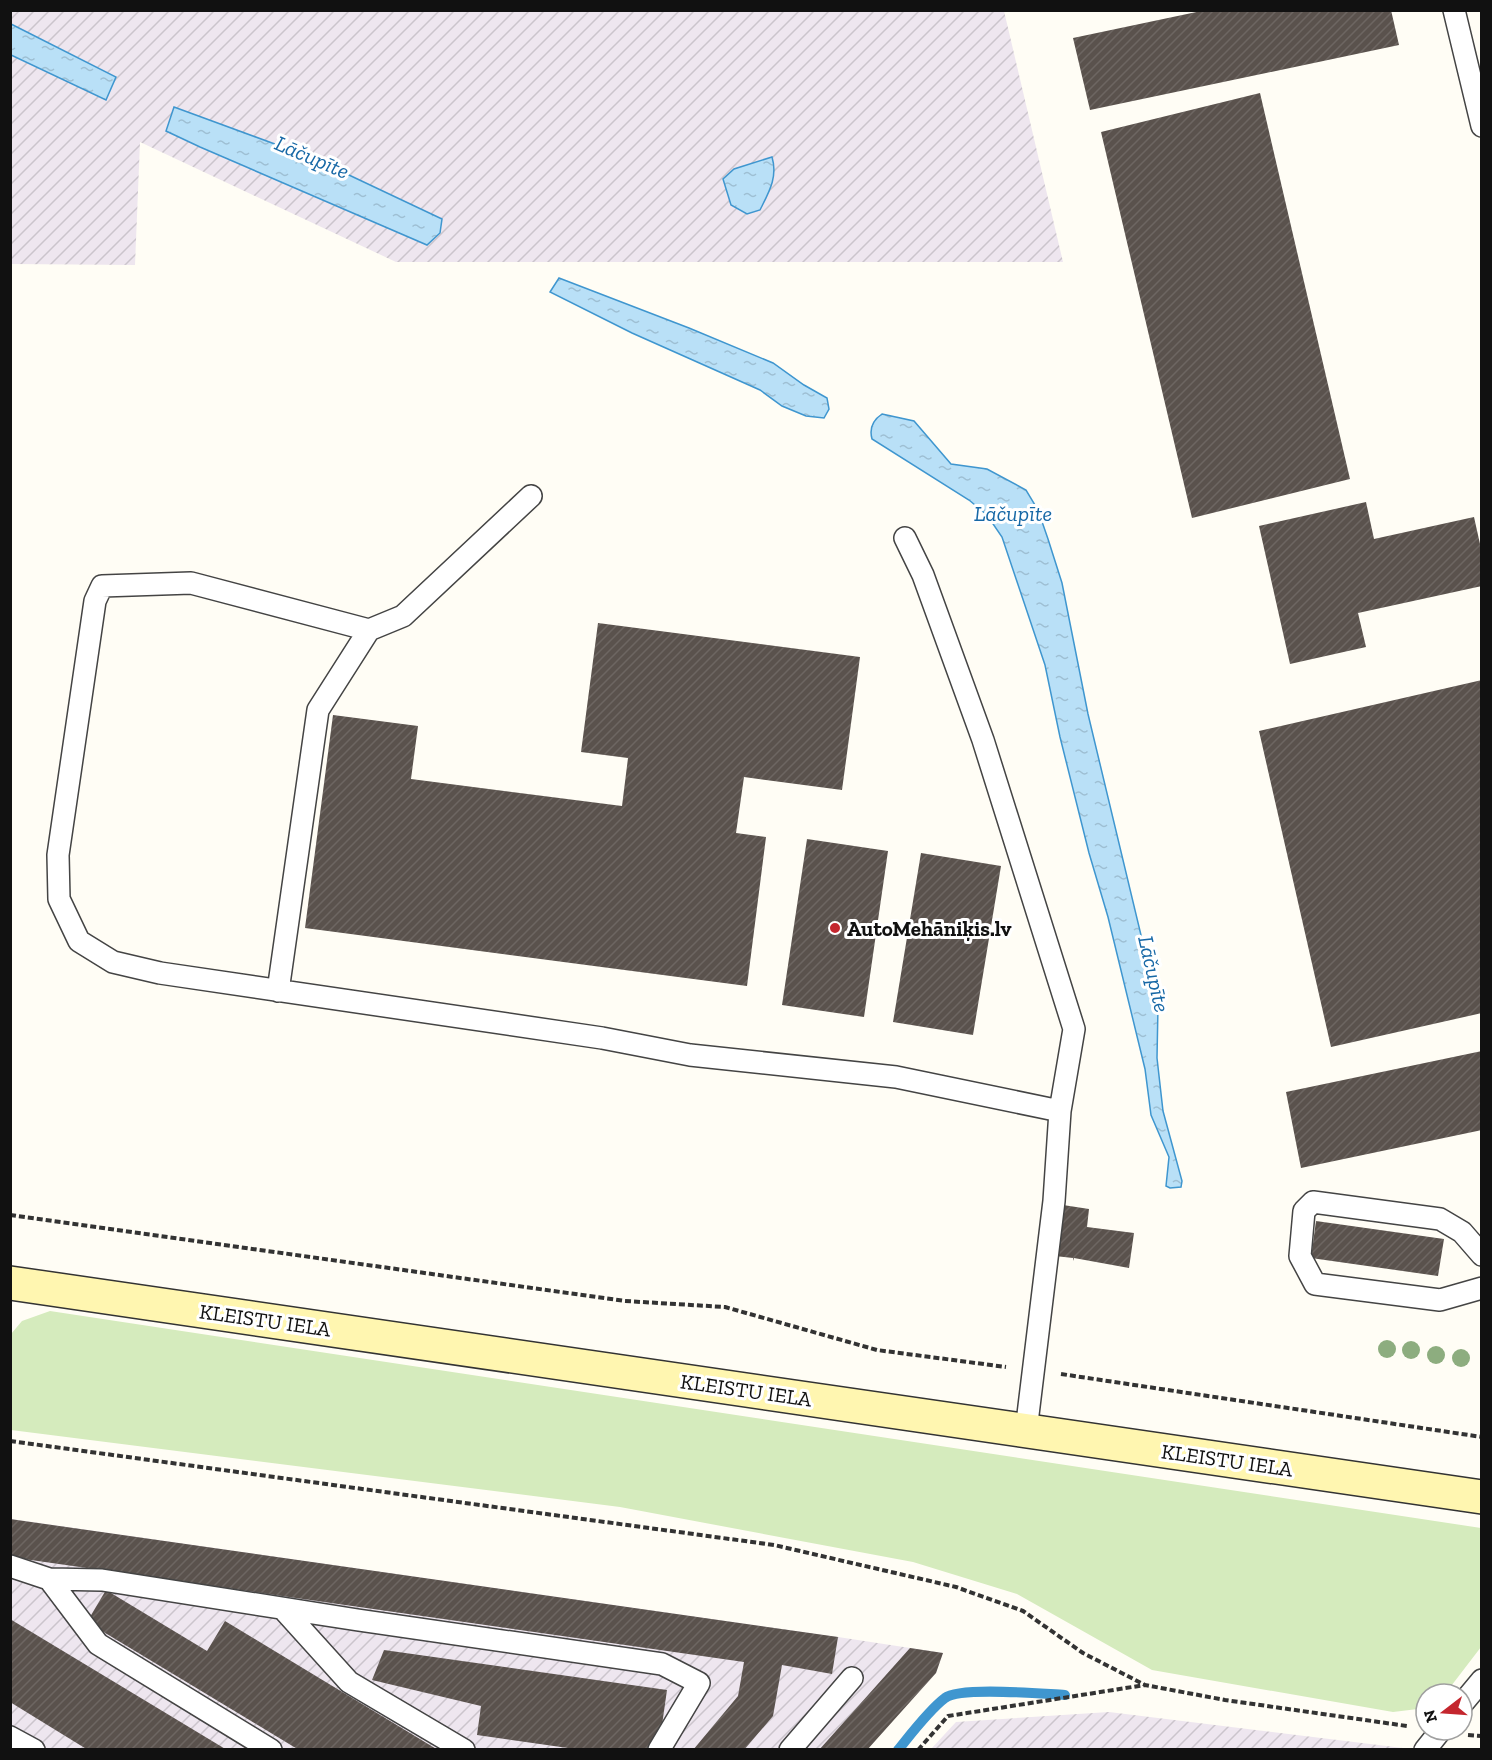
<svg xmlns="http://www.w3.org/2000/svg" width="1492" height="1760" font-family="'Zilla Slab',serif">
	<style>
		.industrial { fill: url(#industrial-furrows) }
		.grass { fill: #d5ebbd }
		.water { fill: url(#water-ripples); stroke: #3f96cf; stroke-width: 1.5 }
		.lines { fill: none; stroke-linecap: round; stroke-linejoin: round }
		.stream { stroke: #3f96cf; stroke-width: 10 }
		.building { fill: url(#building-hatch) }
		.service-casing { stroke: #444; stroke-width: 24 }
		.secondary-casing { stroke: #333; stroke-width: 36 }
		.path { stroke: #333; stroke-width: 4; stroke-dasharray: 6 3; stroke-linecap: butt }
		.service { stroke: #fff; stroke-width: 21 }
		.secondary { stroke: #fff6b0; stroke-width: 33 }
		.tree { fill: #8dad7f }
		.poi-dot { fill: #c4262e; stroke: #fff; stroke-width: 2 }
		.labels { text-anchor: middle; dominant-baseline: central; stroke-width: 6; stroke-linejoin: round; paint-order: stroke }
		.poi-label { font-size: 21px; font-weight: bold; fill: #111; stroke: #fff; text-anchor: start }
		.street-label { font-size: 21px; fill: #111; stroke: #fff }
		.water-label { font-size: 22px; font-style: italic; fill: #1768a6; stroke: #fff }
	</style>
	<defs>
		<pattern id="industrial-furrows" width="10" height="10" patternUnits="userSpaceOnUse" patternTransform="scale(1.5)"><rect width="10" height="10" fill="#eee6ef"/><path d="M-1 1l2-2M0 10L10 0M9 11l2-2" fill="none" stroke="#cbc4cc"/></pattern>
		<pattern id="water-ripples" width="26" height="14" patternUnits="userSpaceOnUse" patternTransform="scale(1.5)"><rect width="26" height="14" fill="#b9e0f7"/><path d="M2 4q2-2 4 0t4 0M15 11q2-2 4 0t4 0" fill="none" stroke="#9ebfd3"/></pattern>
		<pattern id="building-hatch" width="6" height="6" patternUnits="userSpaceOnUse" patternTransform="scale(1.5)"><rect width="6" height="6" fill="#5a524d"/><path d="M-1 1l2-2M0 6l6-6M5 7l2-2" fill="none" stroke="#6d6662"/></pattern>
	</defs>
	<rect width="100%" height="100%" fill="#fffdf5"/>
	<path class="industrial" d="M11,10L1004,11L1063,262H396L140,142L135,265L11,264Z
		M11,1519L838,1637L943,1653L936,1673L867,1749L11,1750Z
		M1109,1712L1411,1749H931L956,1722Z"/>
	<path class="grass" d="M50,1311L1481,1528V1647L1445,1694H1426V1708L1393,1712L1152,1670L1017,1594L913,1562L620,1507L11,1430V1334L22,1321Z"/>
	<path class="water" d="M11,24L116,77L106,100L11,55Z
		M174,107L313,158L442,219L440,233L427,245L200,147L166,131Z
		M772,157C778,177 769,192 760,210L747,214L731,205L723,179L734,169Z
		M559,278L689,328L773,363L804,385L827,398L829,409L824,418L806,416L782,406L760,390L632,333L550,292Z
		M882,414L914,421L951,464L987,469L1026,490L1038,510L1048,539L1062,583L1088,714L1158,1006L1157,1058L1163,1111L1182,1181L1181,1187L1170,1188L1166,1186L1169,1157L1151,1115L1145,1069L1108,917L1089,853L1060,737L1045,665L1002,537L987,515L969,500L872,439C869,428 873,420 882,414Z"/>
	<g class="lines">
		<path class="stream" d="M898,1750C911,1734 929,1710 945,1698C960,1686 1043,1694 1065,1695"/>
	</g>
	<path class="building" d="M1206,10H1391L1399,45L1090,110L1073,38Z
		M1260,93L1350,479L1192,518L1101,132Z
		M1366,502L1374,539L1474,517L1482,553V586L1358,613L1366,647L1290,664L1259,526Z
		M598,623L860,657L842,790L744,777L736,833L766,837L747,986L305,928L333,715L418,726L411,779L622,806L628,758L581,752Z
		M1482,680V1013L1331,1047L1259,731Z
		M807,839L888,851L864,1017L782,1005Z
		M921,853L1001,866L973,1035L893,1022Z
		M1482,1051V1130L1301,1168L1286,1092Z
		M1063,1205L1089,1209L1087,1227L1134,1233L1129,1268L1074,1258L1073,1261V1258L1055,1256Z
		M1316,1221L1444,1239L1438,1276L1311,1258Z
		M10,1519L838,1637L832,1674L782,1665L773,1716L744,1750H693L738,1696L744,1662L10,1557Z
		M106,1590L207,1651L225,1621L438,1750H299L87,1622Z
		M10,1619L227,1750H88L10,1702Z
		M910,1648L943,1653L936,1673L867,1750H819Z
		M384,1650L667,1690L662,1725L646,1750H582L477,1735L481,1706L372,1680Z"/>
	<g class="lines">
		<defs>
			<path id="service" d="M1454,10L1482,126
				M905,538L923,575L983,740L1074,1029L1060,1111L1054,1201L1026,1431
				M369,630L191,583L102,586L95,601L58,855L59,899L79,941L113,962L160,973L602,1038L690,1055L896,1077L1060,1111
				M278,991L318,710L369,630L403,616L531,496
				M1482,1255L1462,1232L1440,1219L1313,1202L1304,1211L1300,1256L1315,1284L1440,1300L1482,1288
				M10,1566L49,1579L102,1580L358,1620L662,1664L699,1683L659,1750
				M49,1579L98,1644L271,1750
				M283,1609L349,1682L464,1750
				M1462,1704L1482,1680
				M10,1737L34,1750
				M790,1750L852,1678
				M1425,1750L1441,1730"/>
			<path id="secondary" d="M10,1283L1482,1497"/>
		</defs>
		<use href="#service" class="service-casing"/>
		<use href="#secondary" class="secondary-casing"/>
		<path class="path" d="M10,1215L625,1301L725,1307L877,1350L1006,1367
			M1061,1374L1482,1437
			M10,1441L774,1545L956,1587L1023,1611L1083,1653L1145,1685L1225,1700L1407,1726
			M1468,1735L1482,1736
			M918,1750L948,1716L1145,1685"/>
		<use href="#service" class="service"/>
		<use href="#secondary" class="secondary"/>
	</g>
	<g class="tree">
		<circle cx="1387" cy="1349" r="9"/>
		<circle cx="1411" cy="1350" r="9"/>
		<circle cx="1436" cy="1355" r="9"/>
		<circle cx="1461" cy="1358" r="9"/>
	</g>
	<circle class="poi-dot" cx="835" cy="928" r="6"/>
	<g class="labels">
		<g class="poi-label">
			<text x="847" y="928">AutoMehāniķis.lv</text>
		</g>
		<g class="street-label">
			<text transform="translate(265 1320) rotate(8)">KLEISTU IELA</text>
			<text transform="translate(746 1390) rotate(8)">KLEISTU IELA</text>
			<text transform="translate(1227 1460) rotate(8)">KLEISTU IELA</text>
		</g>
		<g class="water-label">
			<text transform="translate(312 157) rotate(23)">Lāčupīte</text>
			<text x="1013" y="513">Lāčupīte</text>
			<text transform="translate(1154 974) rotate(77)">Lāčupīte</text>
		</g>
	</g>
	<rect width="1492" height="1760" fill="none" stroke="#111111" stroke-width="24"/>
	<g transform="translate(1444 1712) rotate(253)"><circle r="28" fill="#ffffff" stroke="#a0a0a0" stroke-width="1.5"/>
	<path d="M0-4.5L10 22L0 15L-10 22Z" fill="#c4262e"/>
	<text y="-9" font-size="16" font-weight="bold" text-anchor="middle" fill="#111111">N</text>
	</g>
</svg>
